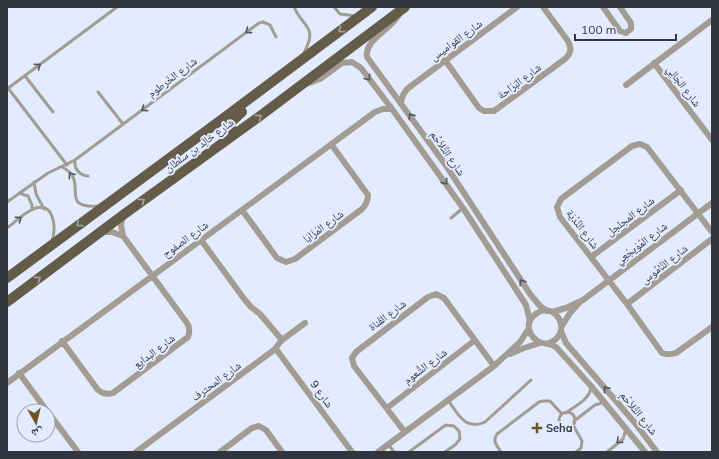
<svg xmlns="http://www.w3.org/2000/svg" width="719" height="459" font-family="Mulish,'Noto Naskh Arabic',sans-serif">
	<style>
		.lines { fill: none; stroke-linecap: round; stroke-linejoin: round }
		.lane { stroke: #a29c92; stroke-width: 3 }
		.street { stroke: #a29c92; stroke-width: 6 }
		.primary { stroke: #655b49; stroke-width: 10 }
		.oneway { stroke: #a4a3a4 }
		.oneway2 { stroke: #535457 }
		.poi-dot { fill: #6e5526; stroke: #e2ebff; stroke-width: 1.5 }
		.labels { text-anchor: middle; dominant-baseline: central; stroke-width: 4; stroke-linejoin: round; paint-order: stroke }
		.street-label { font-size: 11px; fill: #31353e; stroke: #e2ebff }
		.poi-label { font-size: 11px; font-weight: bold; fill: #31353e; stroke: #e2ebff; text-anchor: start }
	</style>
	<rect width="100%" height="100%" fill="#e2ebff"/>
	<g class="lines">
		<path class="lane" d="M294,7C304,29 318,26 304,53
			M334,7L340,14L356,16
			M25,76L53,112
			M8,88L67,165
			M7,89L117,7
			M98,92L123,124
			M75,160C74,169 79,175 88,176
			M62,167C91,181 56,209 99,206
			M34,182L36,194L44,209
			M19,193L28,196L32,205V210
			M7,202L48,173L75,160L259,23L263,22L270,25L276,37
			M451,218L463,208
			M7,228C14,223 27,210 36,208C55,203 56,229 52,241
			M448,400C458,414 465,431 485,422L531,380
			M559 420a8 8 0 1 1 16 0a8 8 0 1 1-16 0Z
			M566,413C575,406 589,400 591,388
			M574,421L595,405L605,402
			M573,425L582,441L581,448L576,452
			M388,444L394,452
			M409,452L443,427L446,425L454,426L459,431L460,439L455,445L445,452
			M501,452C497,446 492,441 497,434L539,402L543,401H550L562,414
			M607,452L623,439L626,429"/>
		<path class="street" d="M603,7L620,31L626,33L631,29V23L620,7
			M400,13C392,30 364,39 367,57L447,167L530,294L540,306L547,311
			M445,60L479,108L484,111H494L565,59C571,54 572,48 568,41L543,7
			M654,63L712,140
			M306,84L320,79L342,63L352,62L361,68L392,109L463,208L526,305L530,321
			M626,85L712,20
			M401,102L403,95L407,89L517,7
			M242,210L277,258L286,262L295,259L362,209C366,205 368,201 368,195L331,144
			M101,232H112L123,236
			M712,232L647,147L640,144L632,146L561,199L557,207L560,217L627,304L662,353C667,355 670,355 676,353L712,327
			M201,240L245,300L251,307L260,314L282,340
			M591,257L681,190
			M627,304L712,239
			M552,312L566,308L583,300L712,203
			M562,326L570,313L580,302
			M561,331L566,343L635,423L657,452
			M62,341L98,390C103,394 107,395 113,393L188,337C190,332 190,328 187,323L123,236L121,225L123,215
			M549,343C574,333 556,301 537,313C533,316 530,319 529,323C528,330 531,336 536,340C542,345 549,342 556,347L591,386L645,452
			M276,349L352,452
			M510,354L524,348L540,343
			M19,373L47,411
			M7,383L375,112L383,109H392
			M387,408L475,340
			M48,412L78,452
			M404,431L354,366L352,358L356,352L428,297L436,294L444,298L494,366
			M136,452L274,350L282,340L305,323
			M220,452L252,428L259,426L266,430L282,452
			M378,452L494,366L520,342L529,328"/>
		<path class="primary" d="M236,133L231,129L230,123L242,112
			M7,278L225,117L372,7
			M7,302L123,215L260,116L405,7"/>
	</g>
	<defs><path id="oneway-chevron" d="M-2-3.5L2.5 0L-2 3.5" fill="none" stroke-width="1.6" stroke-linecap="round" stroke-linejoin="round"/></defs>
	<g class="oneway">
		<use href="#oneway-chevron" transform="translate(341 30) rotate(143)"/>
		<use href="#oneway-chevron" transform="translate(259 117) rotate(-36)"/>
		<use href="#oneway-chevron" transform="translate(142 201) rotate(-36)"/>
		<use href="#oneway-chevron" transform="translate(79 224) rotate(144)"/>
		<use href="#oneway-chevron" transform="translate(38 279) rotate(-36)"/>
	</g>
	<g class="oneway2">
		<use href="#oneway-chevron" transform="translate(248 31) rotate(143)"/>
		<use href="#oneway-chevron" transform="translate(38 66) rotate(-37)"/>
		<use href="#oneway-chevron" transform="translate(368 78) rotate(53)"/>
		<use href="#oneway-chevron" transform="translate(144 109) rotate(143)"/>
		<use href="#oneway-chevron" transform="translate(411 116) rotate(-125)"/>
		<use href="#oneway-chevron" transform="translate(71 175) rotate(-127)"/>
		<use href="#oneway-chevron" transform="translate(445 182) rotate(54)"/>
		<use href="#oneway-chevron" transform="translate(19 219) rotate(-36)"/>
		<use href="#oneway-chevron" transform="translate(522 282) rotate(-123)"/>
		<use href="#oneway-chevron" transform="translate(606 389) rotate(-131)"/>
		<use href="#oneway-chevron" transform="translate(619 441) rotate(137)"/>
	</g>
	<path class="poi-dot" d="M535 422h4v4h4v4h-4v4h-4v-4h-4v-4h4z"/>
	<g class="labels">
		<g class="street-label">
			<text transform="translate(456 40) rotate(-36)">شارع القواميس</text>
			<text transform="translate(172 77) rotate(-37)">شارع الخَرطوم</text>
			<text transform="translate(519 81) rotate(-37)">شارع البَرَاحة</text>
			<text transform="translate(684 86) rotate(53)">شارع الجَالِي</text>
			<text transform="translate(199 145) rotate(-36)">شارع خالِد بن سلطان</text>
			<text transform="translate(448 153) rotate(55)">شارع التَّلاَحُم</text>
			<text transform="translate(630 216) rotate(-37)">شارع المجلجل</text>
			<text transform="translate(323 226) rotate(-36)">شارع المَزَايَا</text>
			<text transform="translate(583 229) rotate(53)">شارع النَّدْيَة</text>
			<text transform="translate(185 239) rotate(-36)">شارع الصفوح</text>
			<text transform="translate(641 243) rotate(-37)">شارع المُوَيجْعِي</text>
			<text transform="translate(664 264) rotate(-38)">شارع النَّامُوس</text>
			<text transform="translate(387 315) rotate(-37)">شارع القَناة</text>
			<text transform="translate(154 351) rotate(-37)">شارع البدايع</text>
			<text transform="translate(425 366) rotate(-37)">شارع الشُّعوم</text>
			<text transform="translate(216 381) rotate(-36)">شارع المحترف</text>
			<text transform="translate(322 394) rotate(54)">شارع 9</text>
			<text transform="translate(639 413) rotate(51)">شارع التَّلاَحُم</text>
		</g>
		<g class="poi-label">
			<text x="546" y="428">Seha</text>
		</g>
	</g>
	<rect width="719" height="459" fill="none" stroke="#31353e" stroke-width="16"/>
	<g transform="translate(36 423) rotate(172)"><circle r="19" fill="#e2ebff" stroke="#9ba2b2"/>
	<path d="M0-3L7 15L0 10L-7 15Z" fill="#6e5526"/>
	<text y="-6" font-size="11" font-weight="bold" text-anchor="middle" fill="#31353e">ش</text>
	</g>
	<path d="M575 34v6h101v-6" fill="none" stroke="#31353e" stroke-width="2"/>
	<text x="581" y="34" font-size="12" fill="#31353e" stroke="#e2ebff" stroke-width="3" paint-order="stroke">100 m</text>
</svg>
